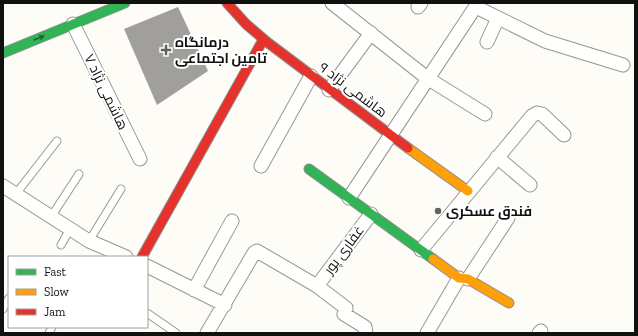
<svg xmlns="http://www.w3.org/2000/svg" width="638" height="336" font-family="'Zilla Slab',Cairo,serif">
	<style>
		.building { fill: #a19f9c }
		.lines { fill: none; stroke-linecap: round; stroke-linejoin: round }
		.lane-casing { stroke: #979795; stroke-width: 9 }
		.street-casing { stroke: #979795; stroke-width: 15 }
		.fast-casing { stroke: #8e8d8b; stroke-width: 11 }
		.slow-casing { stroke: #8e8d8b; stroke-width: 11 }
		.jam-casing { stroke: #8e8d8b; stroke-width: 11 }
		.lane { stroke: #fffffe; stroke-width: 7 }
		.street { stroke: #fffffe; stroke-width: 13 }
		.fast { stroke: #30b455; stroke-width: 9 }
		.slow { stroke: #ff9f0a; stroke-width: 9 }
		.jam { stroke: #e5322d; stroke-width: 9 }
		.oneway { fill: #206233 }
		.poi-dot { fill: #646362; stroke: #fff; stroke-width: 1.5 }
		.labels { text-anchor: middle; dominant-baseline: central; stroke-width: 4; stroke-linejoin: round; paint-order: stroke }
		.poi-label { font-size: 14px; font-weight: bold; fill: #111; stroke: #fff; text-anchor: start }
		.street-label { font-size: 14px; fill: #111; stroke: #fff }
	</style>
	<rect width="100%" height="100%" fill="#fdfcf7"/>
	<path class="building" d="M178,7L208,71L157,105L124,29Z"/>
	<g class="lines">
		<defs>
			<path id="lane" d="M15,195L57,141
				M51,217L79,174
				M89,241L121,189
				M61,245L70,229
				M3,309L9,298
				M147,313L176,333
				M49,333L52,327"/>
			<path id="street" d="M332,3L427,78L485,114
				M418,7L421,3
				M476,7L545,41L623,65
				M73,24L140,159
				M487,42L498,18
				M329,90L371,33
				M497,157L530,185
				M261,166L311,76
				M3,186L89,241L126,257
				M349,198L478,3
				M421,250L532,116L537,113L542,114L564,135
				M147,266L225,305
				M468,279L508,218
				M317,286L371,214
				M194,290L232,221
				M207,333L254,253L257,251L317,286L346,308L344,314L365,327L366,333
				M427,333L459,278
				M539,333L541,331"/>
			<path id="fast" d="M3,53L125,3
				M309,169L433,259"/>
			<path id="slow" d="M408,148L468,191
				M433,259L459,278L468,279L509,303"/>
			<path id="jam" d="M227,3L246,24L267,42L408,148
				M142,257L263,40"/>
		</defs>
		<use href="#lane" class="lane-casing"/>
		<use href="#street" class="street-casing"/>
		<use href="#fast" class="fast-casing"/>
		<use href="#slow" class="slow-casing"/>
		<use href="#jam" class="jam-casing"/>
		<use href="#lane" class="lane"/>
		<use href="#street" class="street"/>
		<use href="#fast" class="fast"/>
		<use href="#slow" class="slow"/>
		<use href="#jam" class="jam"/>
	</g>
	<defs><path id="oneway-solid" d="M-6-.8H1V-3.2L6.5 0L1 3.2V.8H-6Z"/></defs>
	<use class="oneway" href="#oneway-solid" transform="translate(39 38) rotate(-22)"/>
	<g class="poi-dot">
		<path d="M164 44h4v4h4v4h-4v4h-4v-4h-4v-4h4z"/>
		<circle cx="438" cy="211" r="4"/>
	</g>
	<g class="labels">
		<g class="poi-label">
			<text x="175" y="42">درمانگاه<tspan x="175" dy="16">تامین اجتماعی</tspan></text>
			<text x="446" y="211">فندق عسکری</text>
		</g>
		<g class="street-label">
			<text transform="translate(353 90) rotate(37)">هاشمی نژاد ۹</text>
			<text transform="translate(106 92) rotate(64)">هاشمی نژاد ۷</text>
			<text transform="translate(344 250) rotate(-53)">غفاری پور</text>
		</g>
	</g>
	<rect width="638" height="336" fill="none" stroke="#111111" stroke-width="8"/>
	<rect x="8" y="256" width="140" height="72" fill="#ffffff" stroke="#a0a0a0"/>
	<rect x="16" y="269" width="20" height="6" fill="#30b455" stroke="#a0a0a0"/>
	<text x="44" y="276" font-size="12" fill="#111111">Fast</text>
	<rect x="16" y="289" width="20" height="6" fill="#ff9f0a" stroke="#a0a0a0"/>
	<text x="44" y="296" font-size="12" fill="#111111">Slow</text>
	<rect x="16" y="309" width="20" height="6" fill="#e5322d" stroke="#a0a0a0"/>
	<text x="44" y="316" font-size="12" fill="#111111">Jam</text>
</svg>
